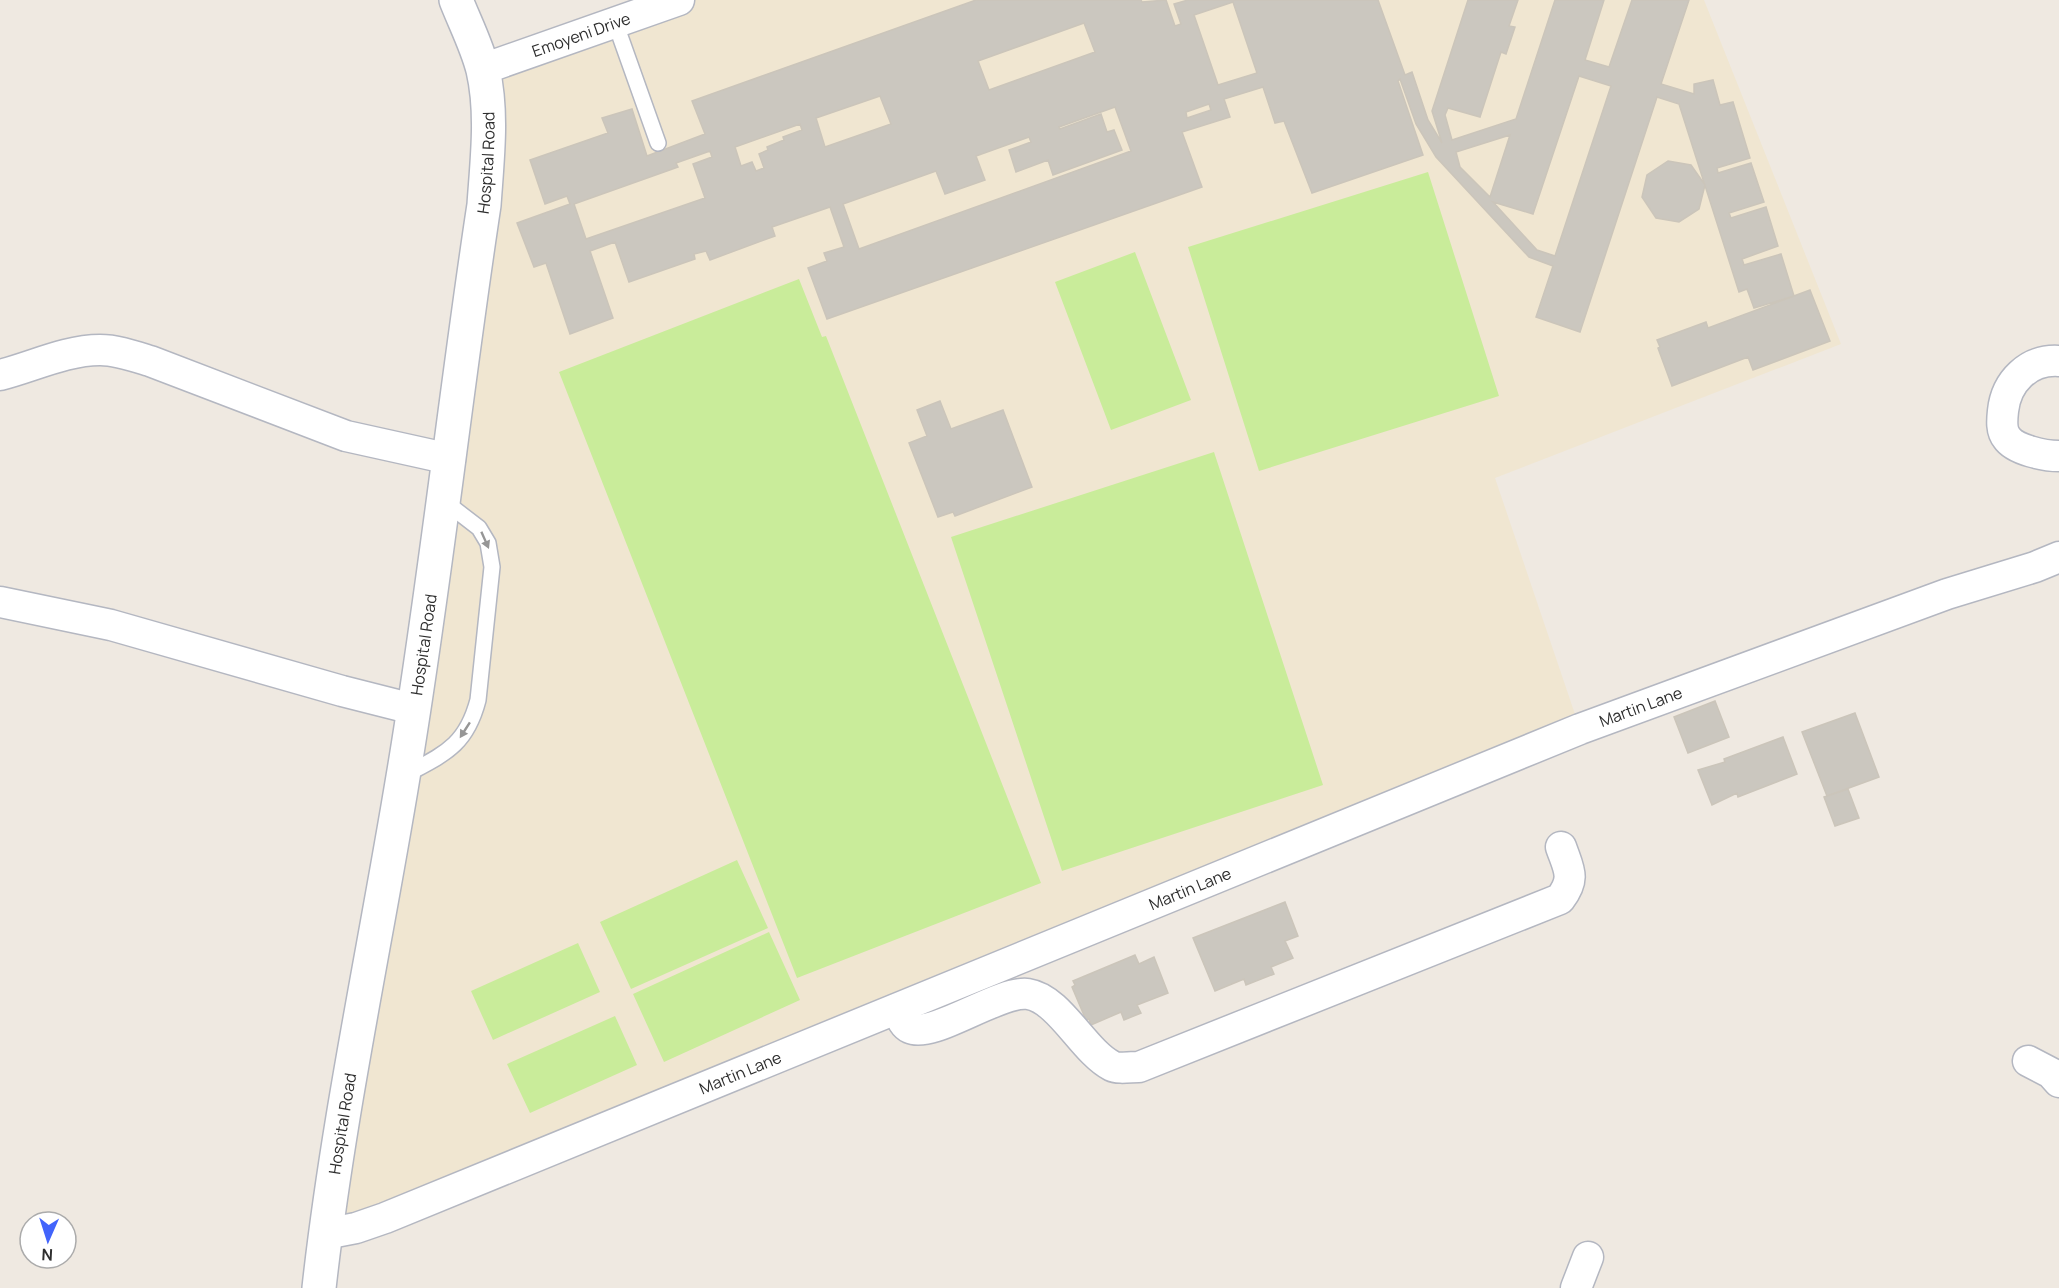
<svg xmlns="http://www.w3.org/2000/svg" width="2059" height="1288" font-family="Manrope,sans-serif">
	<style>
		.education { fill: #f0e6d1 }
		.pitch { fill: #c9ec9a }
		.building { fill: #cbc7bf; stroke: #cbc5ba; stroke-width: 1.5; fill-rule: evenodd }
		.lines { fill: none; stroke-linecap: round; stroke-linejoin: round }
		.lane-casing { stroke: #b4b7c1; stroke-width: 18 }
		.street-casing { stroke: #b4b7c1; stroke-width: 33 }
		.secondary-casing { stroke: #b4b7c1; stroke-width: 36 }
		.lane { stroke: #fff; stroke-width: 15 }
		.street { stroke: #fff; stroke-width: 30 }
		.secondary { stroke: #fff; stroke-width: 33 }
		.oneway { fill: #969696 }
		.labels { text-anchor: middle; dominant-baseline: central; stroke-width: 4.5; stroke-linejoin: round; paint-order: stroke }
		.street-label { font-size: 16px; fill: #2e2e2e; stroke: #fff }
	</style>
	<rect width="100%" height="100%" fill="#efe9e1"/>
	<path class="education" d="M679,0H1704L1841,344L1495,478L1580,729L325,1234L413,709L483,69Z"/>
	<path class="pitch" d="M1428,172L1499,396L1259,471L1188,247Z
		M1135,252L1191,400L1111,430L1055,282Z
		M799,279L822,337L826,336L1041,883L797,978L559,372Z
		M1214,452L1323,785L1062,871L951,537Z
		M737,860L768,928L631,989L600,922Z
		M769,932L800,1000L664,1062L633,994Z
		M578,943L600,992L493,1040L471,991Z
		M615,1016L637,1065L530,1113L507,1064Z"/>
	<path class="building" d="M976,0H1141L1142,2L1166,0L1175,26L1181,24L1174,4L1188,0H1378L1405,75L1412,72L1428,120L1442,143L1432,111L1468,0H1518L1509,26L1515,27L1506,54L1501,52L1480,117L1448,108L1445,115L1452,140L1516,119L1555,0H1604L1585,60L1609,67L1632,0H1689L1661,84L1694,94V84L1713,80L1720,105L1733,102L1750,158L1717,168L1718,173L1751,163L1764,202L1729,213L1731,218L1766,207L1778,246L1742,259L1744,265L1781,254L1794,296L1754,308L1747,289L1739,292L1679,104L1657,97L1580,332L1536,317L1553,266L1529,257L1436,157L1416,124L1400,79L1398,81L1423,155L1312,193L1284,121L1275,123L1263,87L1224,99L1230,117L1182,132L1202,187L827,319L808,268L827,261L824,253L844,247L830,207L772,227L775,236L710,260L706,251L694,254L695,259L629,282L615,242L590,251L613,318L570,334L546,263L534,267L517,223L570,204L567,196L545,204L530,160L608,133L602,118L632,109L647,156L705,134L692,101ZM1233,2L1257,73L1218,85L1194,15ZM1084,23L1095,52L989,90L978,61ZM1579,76L1611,86L1555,256L1537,250L1493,202L1533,214ZM880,96L891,124L825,147L816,118ZM1209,104L1211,110L1187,118L1186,112ZM1115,107L1131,151L859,249L843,204L936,171L945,194L985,180L976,156L1029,137L1031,142L1009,150L1016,172L1048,160L1053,175L1122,150L1114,130L1107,132L1101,114L1060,129L1059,127ZM800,124L802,130L783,137L784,140L767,147L768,150L759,154L764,168L756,171L752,162L741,166L735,147ZM1510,135L1490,197L1460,167L1456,152ZM710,151L712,157L693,164L705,198L586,239L574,204L678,167L676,163Z
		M1668,161L1691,165L1705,185L1699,209L1679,222L1656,218L1642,197L1647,175Z
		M1810,290L1830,341L1753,370L1748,357L1672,386L1658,348L1660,347L1657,340L1706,322L1708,328Z
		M940,401L951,429L1003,410L1032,487L955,516L953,512L938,517L909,443L927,436L917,410Z
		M1715,701L1729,737L1688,753L1674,717Z
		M1855,713L1879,777L1827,796L1802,732Z
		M1783,737L1797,774L1738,797L1737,793L1712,805L1698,770L1725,762L1724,759Z
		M1848,789L1859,818L1835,826L1824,797Z
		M1285,902L1298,936L1285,941L1293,958L1271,967L1274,974L1246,985L1244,979L1215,991L1193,938Z
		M1135,955L1139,964L1154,957L1168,993L1137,1005L1141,1013L1124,1020L1121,1012L1091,1025L1089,1019L1086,1020L1072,987L1075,985L1073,981Z"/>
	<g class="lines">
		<defs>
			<path id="lane" d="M615,22L658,143
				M405,775C444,754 466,746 478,700L492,567L488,543L479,528L444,501"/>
			<g id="street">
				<path id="s1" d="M483,69L679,0"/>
				<path d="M2059,361C2028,359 2006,382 2003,411C2002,420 2001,431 2007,438C2015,450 2045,456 2059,456"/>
				<path d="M0,375C32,367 66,350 100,350C117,350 134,356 150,361L346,436L450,459"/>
				<path d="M0,602L111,625L342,691L413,709"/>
				<path d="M897,1009C900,1015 903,1025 910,1028C933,1039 999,990 1028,994C1060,999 1083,1051 1112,1066C1118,1069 1131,1067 1139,1067L1560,899C1576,878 1569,870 1561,847"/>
				<path d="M2028,1061L2051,1073L2059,1082"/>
				<path id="s2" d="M325,1234L356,1228L385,1218L1580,729L1947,594L2035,567L2059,557"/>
				<path d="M1576,1288L1588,1257"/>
			</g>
			<g id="secondary">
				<path id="s3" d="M319,1288C338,1117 375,947 403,777C435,587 455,395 484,205C487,161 493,113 483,70C477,46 465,23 456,0"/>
			</g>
		</defs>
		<use href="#lane" class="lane-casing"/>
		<use href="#street" class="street-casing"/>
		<use href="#secondary" class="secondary-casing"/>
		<use href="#lane" class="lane"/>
		<use href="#street" class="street"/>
		<use href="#secondary" class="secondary"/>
	</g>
	<defs><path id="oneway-solid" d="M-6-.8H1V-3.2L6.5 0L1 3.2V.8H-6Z" transform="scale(1.5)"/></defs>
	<g class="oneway">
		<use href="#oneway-solid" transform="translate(485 540) rotate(66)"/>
		<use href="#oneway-solid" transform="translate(465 730) rotate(123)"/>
	</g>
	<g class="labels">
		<g class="street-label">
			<text stroke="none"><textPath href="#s1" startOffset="104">Emoyeni Drive</textPath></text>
			<text stroke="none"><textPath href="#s3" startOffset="1138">Hospital Road</textPath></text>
			<text stroke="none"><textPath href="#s3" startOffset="652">Hospital Road</textPath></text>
			<text stroke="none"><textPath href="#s2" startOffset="1418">Martin Lane</textPath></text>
			<text stroke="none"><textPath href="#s2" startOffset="932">Martin Lane</textPath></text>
			<text stroke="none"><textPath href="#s2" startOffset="446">Martin Lane</textPath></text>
			<text stroke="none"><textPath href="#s3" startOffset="166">Hospital Road</textPath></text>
		</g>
	</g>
	<g transform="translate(48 1240) rotate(183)"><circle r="28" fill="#ffffff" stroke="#ababab" stroke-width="1.5"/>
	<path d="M0-4.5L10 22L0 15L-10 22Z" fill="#4264fb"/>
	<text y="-9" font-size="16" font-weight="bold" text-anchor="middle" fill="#2e2e2e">N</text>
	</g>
</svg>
